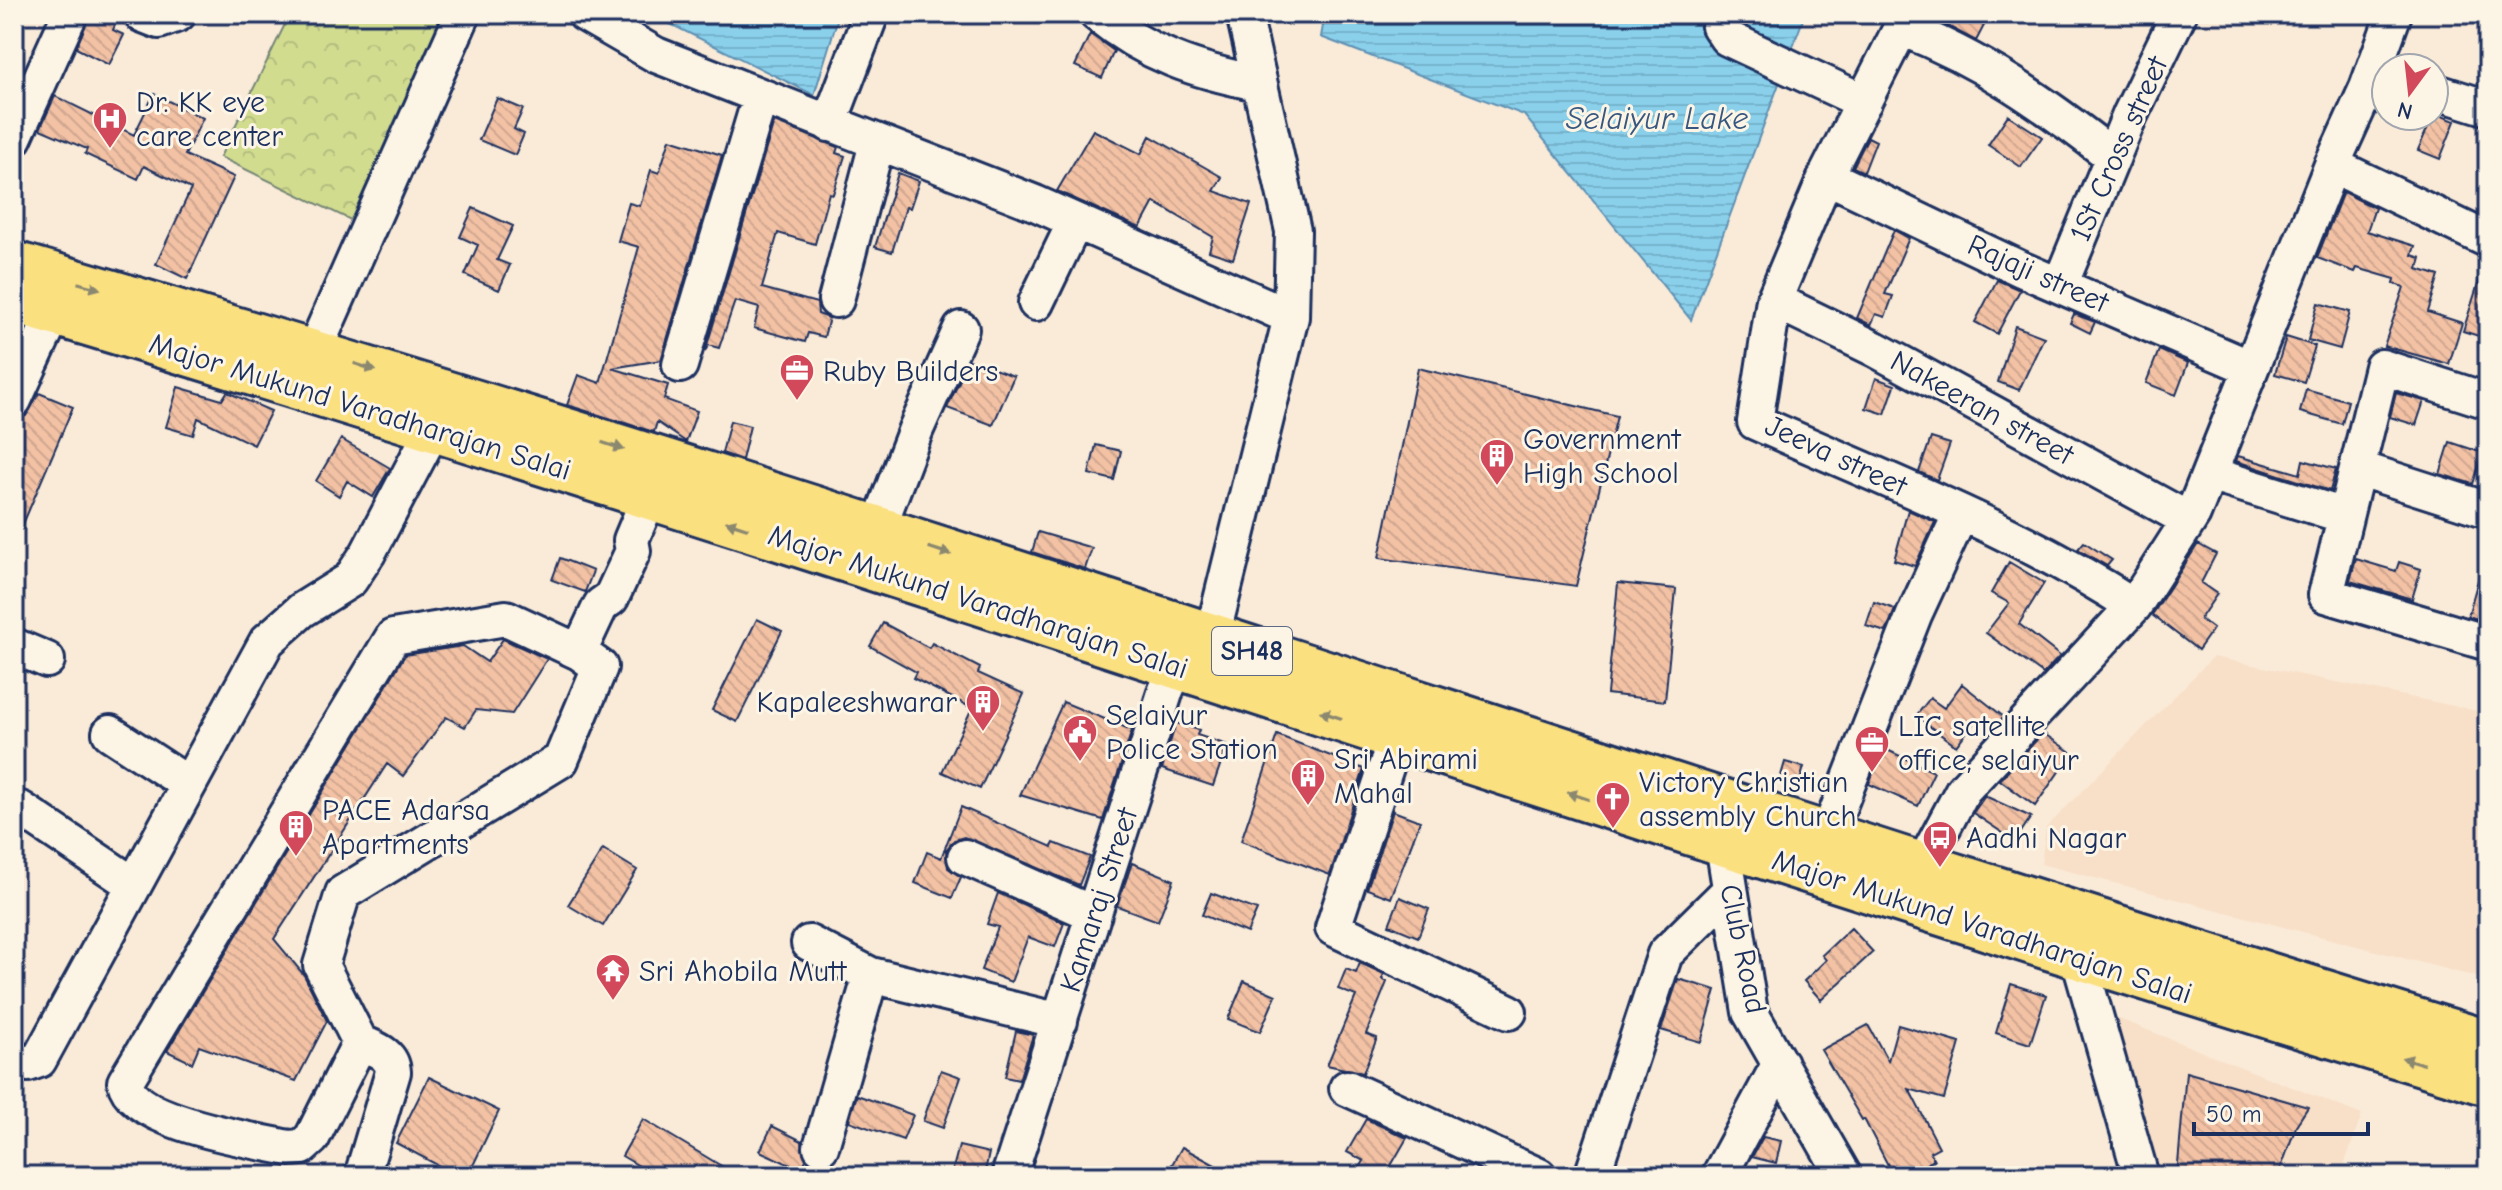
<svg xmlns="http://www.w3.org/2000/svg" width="2502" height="1190" font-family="'Comic Neue',sans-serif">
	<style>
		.built { fill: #f8dfc8 }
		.park { fill: url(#park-crowns); stroke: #768676; stroke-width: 2 }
		.water { fill: url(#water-rules); stroke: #5e90b3; stroke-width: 2 }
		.building { fill: url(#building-back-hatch); stroke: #1b2f5e; stroke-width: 2 }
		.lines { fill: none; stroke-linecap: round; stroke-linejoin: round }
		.minor-casing { stroke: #1b2f5e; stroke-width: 40 }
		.major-casing { stroke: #1b2f5e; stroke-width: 50 }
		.minor { stroke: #fcf5e5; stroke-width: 34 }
		.major { stroke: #fbe080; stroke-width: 44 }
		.oneway { fill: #8b886f }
		.labels { text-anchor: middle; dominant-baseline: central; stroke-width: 6; stroke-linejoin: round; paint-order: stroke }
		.shield { fill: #fcf5e5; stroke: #5e6a86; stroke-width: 2 }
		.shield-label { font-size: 28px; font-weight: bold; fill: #1b2f5e }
		.poi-label { font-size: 30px; fill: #1b2f5e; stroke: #fcf5e5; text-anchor: start }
		.street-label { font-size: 30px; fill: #1b2f5e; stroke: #fcf5e5 }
		.water-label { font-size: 32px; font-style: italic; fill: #375781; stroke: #fcf5e5 }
	</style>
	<defs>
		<pattern id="park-crowns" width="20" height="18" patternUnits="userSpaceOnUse" patternTransform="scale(2)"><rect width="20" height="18" fill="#d1dc8f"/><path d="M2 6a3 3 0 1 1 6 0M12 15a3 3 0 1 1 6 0" fill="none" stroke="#b3bd7e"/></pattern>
		<pattern id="water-rules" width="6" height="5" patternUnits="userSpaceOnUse" patternTransform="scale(2)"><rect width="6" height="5" fill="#8ad0eb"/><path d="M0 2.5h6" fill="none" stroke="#76b3cc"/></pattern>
		<pattern id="building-back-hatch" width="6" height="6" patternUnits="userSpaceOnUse" patternTransform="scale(2)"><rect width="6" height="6" fill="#f3c2a4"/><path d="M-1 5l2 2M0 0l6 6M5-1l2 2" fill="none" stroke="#d0a790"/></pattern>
	</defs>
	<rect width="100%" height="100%" fill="#faebd8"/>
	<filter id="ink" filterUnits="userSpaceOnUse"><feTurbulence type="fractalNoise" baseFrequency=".0125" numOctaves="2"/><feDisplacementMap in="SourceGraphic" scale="16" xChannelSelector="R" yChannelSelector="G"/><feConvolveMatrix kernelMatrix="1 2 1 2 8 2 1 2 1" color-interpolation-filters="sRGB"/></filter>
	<g filter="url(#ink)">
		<path class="built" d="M2213,657L2488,713V980L2041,864L2046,828Z
			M2107,1014L2362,1115L2340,1176H2152Z"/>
		<path class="park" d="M290,14H452L359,224L220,157Z"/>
		<path class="water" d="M650,14H839L814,95Z
			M1325,14H1805L1691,320L1524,115L1321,37Z"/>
		<path class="building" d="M90,14H105L117,20L113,30L124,35L109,65L76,48Z
			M1946,14H1990L1976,41L1942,23Z
			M1090,34L1114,51L1102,78L1075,66Z
			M154,94L203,118L185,155L234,177L187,279L156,264L191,189L144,166L138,179L85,154L87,149L40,129L55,96L134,135Z
			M497,98L523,109L514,129L524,134L515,155L479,140Z
			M2434,113L2455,121L2440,159L2418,150Z
			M2008,115L2042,137L2021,167L1988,145Z
			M774,122L838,147L836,153L845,156L833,194L829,193L815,244L778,233L762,288L817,303L818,314L829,318L824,337L808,333L805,342L754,328L759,308L735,301L719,348L708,345L705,352Z
			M1093,130L1141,154L1150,136L1222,177L1214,191L1251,204L1233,259L1209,251L1213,237L1154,202L1140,228L1057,191Z
			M1868,137L1876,141L1864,172L1853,167Z
			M670,139L722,155L661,360L612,368L668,385L664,399L697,411L686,442L657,422L654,432L567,405L578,375L600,383L639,247L618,241L629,203L640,206L651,170L659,173Z
			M898,173L919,181L910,208L906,207L892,252L875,247Z
			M2343,192L2375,208L2367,231L2415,246L2412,255L2421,258L2418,269L2439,276L2428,312L2462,323L2449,364L2384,346L2404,287L2394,284L2395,279L2357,268L2355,272L2317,258Z
			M473,208L513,226L497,260L510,265L499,290L465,275L478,245L460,237Z
			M1894,230L1909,238L1885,294L1893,296L1885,317L1876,314L1871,325L1857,318Z
			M2484,265H2488V339L2463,331Z
			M1997,280L2020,290L1997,334L1975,322Z
			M2318,303L2350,312L2340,349L2308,340Z
			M2074,314L2095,322L2090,333L2070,323Z
			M2015,326L2044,337L2019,390L1998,382Z
			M2286,337L2315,346L2304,382L2275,374Z
			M2159,350L2188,363L2176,395L2146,383Z
			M969,360L1014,376L993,425L947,408Z
			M1418,368L1617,416L1576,586L1379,558Z
			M1876,378L1895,385L1885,414L1866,408Z
			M178,387L222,400L227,392L271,411L254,445L198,418L193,435L166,427Z
			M2306,389L2348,401L2342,424L2300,412Z
			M39,393L73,407L14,545V420L26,416Z
			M2396,393L2424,401L2416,425L2390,417Z
			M730,421L750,426L742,460L722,453Z
			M1931,438L1950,444L1937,480L1919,472Z
			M341,439L390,468L373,497L347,481L339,496L316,481Z
			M2450,442L2483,453L2473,484L2440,474Z
			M1096,445L1121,451L1114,480L1089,474Z
			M2238,456L2300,474L2303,460L2336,469L2330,491L2236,461Z
			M1908,510L1935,522L1915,566L1894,560Z
			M1038,532L1092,548L1085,569L1032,552Z
			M2084,542L2112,560L2107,566L2078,549Z
			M2198,544L2216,554L2201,583L2217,594L2200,619L2213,629L2198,650L2152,615Z
			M560,558L593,571L585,592L552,580Z
			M2356,559L2396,571L2399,562L2421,569L2412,599L2350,581Z
			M2009,562L2044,583L2019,624L2060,656L2043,674L1986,633L2009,603L1991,593Z
			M2482,566L2488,567V622L2468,616Z
			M1618,583L1676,589L1665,701L1607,694Z
			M1874,602L1895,609L1886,632L1866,626Z
			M757,619L782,631L737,722L712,710Z
			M883,623L929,648L932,643L980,668L978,673L1024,694L980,789L942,772L972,708L913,678L916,672L870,646Z
			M503,639L547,659L512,714L476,710L465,727L446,717L403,776L387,764L274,939L304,975L327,1021L296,1081L199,1046L192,1063L167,1051L405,655L463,646L487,662Z
			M1962,684L2004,717L1989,732L1975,721L1956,746L1916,716L1930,698L1944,708Z
			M1063,702L1132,730L1103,820L1020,795Z
			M1176,723L1199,730L1197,735L1227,745L1213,786L1162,769Z
			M2043,733L2072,753L2035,806L2000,780Z
			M1277,735L1364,769L1330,875L1241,841Z
			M1883,748L1934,772L1918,806L1869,784Z
			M1785,762L1804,767L1799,784L1780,779Z
			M1985,796L2031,817L2015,841L1973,813Z
			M961,807L1052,847L1054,843L1090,857L1079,885L964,837L954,840L946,850L948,868L961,877L952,898L915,883L927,852L941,858Z
			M1393,811L1420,821L1391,898L1367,889Z
			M603,849L637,870L603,926L568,905Z
			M1132,863L1174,880L1158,921L1117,906Z
			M998,893L1064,923L1055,947L1028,937L1011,982L981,970L998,927L987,924Z
			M1211,893L1257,910L1247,933L1202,915Z
			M1400,897L1429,909L1418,937L1389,925Z
			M1851,928L1873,952L1821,1000L1804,981L1826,960L1822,955Z
			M1360,963L1384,974L1382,979L1387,982L1366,1034L1377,1038L1363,1073L1327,1065L1356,996L1338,989L1346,969L1356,973Z
			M1678,979L1716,990L1701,1042L1661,1030Z
			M1244,981L1276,995L1260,1032L1228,1019Z
			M2011,984L2046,995L2030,1044L1996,1033Z
			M1868,1025L1888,1061L1898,1025L1960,1043L1944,1099L1909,1089L1939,1147L1930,1152L1934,1160L1906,1175L1901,1166L1891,1171L1864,1119L1862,1120L1821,1050Z
			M1016,1031L1033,1035L1019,1080L1005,1077Z
			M941,1070L961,1077L943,1128L923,1121Z
			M2186,1072L2308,1107L2297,1124L2278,1176H2177Z
			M429,1077L499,1111L468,1176H458L396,1143Z
			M857,1095L913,1115L903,1140L849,1121Z
			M643,1119L738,1176H656L622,1156Z
			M1366,1119L1407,1138L1385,1176H1355L1364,1161L1347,1152Z
			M772,1126L802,1141L806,1160L801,1170L760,1151Z
			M1763,1137L1781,1141L1776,1163L1752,1157Z
			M959,1146L989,1153L984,1176H951Z
			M1182,1147L1235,1176H1189L1171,1166Z"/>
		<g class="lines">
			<defs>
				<path id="minor" d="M141,14L159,21L178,14
					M585,14L656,55L1035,203L1291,317
					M1097,14C1146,54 1196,71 1258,83
					M1725,14L1719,26L1727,38L1864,102
					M1908,14L1826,176L1774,300L1755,422C1883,479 2016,529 2134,606
					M1901,28C1980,58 2047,105 2113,157
					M2367,88L2394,14
					M2434,91L2488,108
					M829,124L871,14
					M14,138L70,14
					M2332,165L2367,88L2386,83
					M1826,176L2021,269L2251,368
					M2060,285L2130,115L2179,14
					M836,300L877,143
					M1774,300L1875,349L2189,520
					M1036,303L1075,222
					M314,351L463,14
					M680,365L760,98
					M14,400L54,313
					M2488,401L2382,367L2326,595L2488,643
					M2357,468L2488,510
					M2209,474L2345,516
					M877,531L916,429L961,329
					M14,646L47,660
					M579,652L600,667L561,760L343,893L321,965L360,1042L312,1138L302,1147L289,1148C253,1140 133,1123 125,1082L393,637L506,618L579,652L601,605L611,598L633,551L631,540L649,497
					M110,733L188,784
					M1396,737L1333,928L1509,1012
					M21,809L134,885
					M1827,837L1914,615L1961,513
					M1723,844L1750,1012L1844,1176
					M965,857L1094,914
					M1922,867L1963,790L2134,606L2193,514L2332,165L2488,240
					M2073,938L2141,1176
					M809,943L871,975L1060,1021
					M360,1042C375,1049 392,1053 393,1072L362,1176
					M14,1060L28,1064L39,1060L267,641L302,610L350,580L368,553L433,429
					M1347,1088L1539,1176
					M821,1147L871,975
					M1009,1176L1166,690L1177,665L1214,629L1291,317L1293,231L1244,14
					M1592,1176L1665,954L1730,890
					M1719,1176L1780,1063"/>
				<path id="major" d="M14,264C844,505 1661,790 2488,1043
					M14,301C843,547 1660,833 2488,1083"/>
			</defs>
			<use href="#minor" class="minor-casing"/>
			<use href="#major" class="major-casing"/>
			<use href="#minor" class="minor"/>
			<use href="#major" class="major"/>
		</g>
		<defs><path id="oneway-solid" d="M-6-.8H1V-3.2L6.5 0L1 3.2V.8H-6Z" transform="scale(2)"/></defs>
		<g class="oneway">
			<use href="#oneway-solid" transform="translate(89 286) rotate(16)"/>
			<use href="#oneway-solid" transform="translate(365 367) rotate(18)"/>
			<use href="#oneway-solid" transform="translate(613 446) rotate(18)"/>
			<use href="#oneway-solid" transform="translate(737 525) rotate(-162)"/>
			<use href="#oneway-solid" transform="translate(940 551) rotate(18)"/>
			<use href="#oneway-solid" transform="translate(1331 715) rotate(-162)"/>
			<use href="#oneway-solid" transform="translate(1578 796) rotate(-162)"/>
			<use href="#oneway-solid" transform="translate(2413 1061) rotate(-163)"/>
		</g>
	</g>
	<defs>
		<symbol id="hospital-pin" viewBox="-11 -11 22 30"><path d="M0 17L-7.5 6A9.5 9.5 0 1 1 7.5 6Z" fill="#d1495b" stroke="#fcf5e5"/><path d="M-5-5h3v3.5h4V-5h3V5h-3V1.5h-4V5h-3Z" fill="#fff"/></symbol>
		<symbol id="office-pin" viewBox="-11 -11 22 30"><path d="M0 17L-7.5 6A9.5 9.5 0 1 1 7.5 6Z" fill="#d1495b" stroke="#fcf5e5"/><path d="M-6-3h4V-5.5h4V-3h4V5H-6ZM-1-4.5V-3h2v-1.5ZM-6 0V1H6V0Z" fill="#fff"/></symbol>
		<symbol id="building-pin" viewBox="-11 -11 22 30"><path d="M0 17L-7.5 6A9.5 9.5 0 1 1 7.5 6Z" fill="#d1495b" stroke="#fcf5e5"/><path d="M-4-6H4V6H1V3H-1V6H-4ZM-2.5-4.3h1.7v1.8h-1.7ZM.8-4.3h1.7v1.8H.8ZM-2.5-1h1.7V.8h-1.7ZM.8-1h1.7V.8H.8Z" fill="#fff"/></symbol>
		<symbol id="civic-pin" viewBox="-11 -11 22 30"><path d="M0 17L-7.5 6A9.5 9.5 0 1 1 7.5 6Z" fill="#d1495b" stroke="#fcf5e5"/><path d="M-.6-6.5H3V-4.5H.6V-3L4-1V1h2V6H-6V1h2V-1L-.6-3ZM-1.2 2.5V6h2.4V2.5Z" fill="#fff"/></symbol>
		<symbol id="church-pin" viewBox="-11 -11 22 30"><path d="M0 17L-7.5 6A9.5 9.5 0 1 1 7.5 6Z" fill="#d1495b" stroke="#fcf5e5"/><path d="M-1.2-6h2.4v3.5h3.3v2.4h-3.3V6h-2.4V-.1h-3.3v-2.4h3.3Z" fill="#fff"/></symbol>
		<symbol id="bus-pin" viewBox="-11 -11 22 30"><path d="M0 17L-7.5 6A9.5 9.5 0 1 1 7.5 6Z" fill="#d1495b" stroke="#fcf5e5"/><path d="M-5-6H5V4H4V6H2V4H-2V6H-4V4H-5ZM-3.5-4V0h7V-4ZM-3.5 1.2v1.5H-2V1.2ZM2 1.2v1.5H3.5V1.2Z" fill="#fff"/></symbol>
		<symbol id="temple-pin" viewBox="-11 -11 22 30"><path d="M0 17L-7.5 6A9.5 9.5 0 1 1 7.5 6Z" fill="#d1495b" stroke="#fcf5e5"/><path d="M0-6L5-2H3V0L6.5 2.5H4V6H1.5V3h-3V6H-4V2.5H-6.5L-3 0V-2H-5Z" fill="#fff"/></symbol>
	</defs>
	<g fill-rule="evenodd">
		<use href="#hospital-pin" x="90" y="99" width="40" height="54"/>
		<use href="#office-pin" x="777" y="351" width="40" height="54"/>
		<use href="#building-pin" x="1477" y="436" width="40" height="54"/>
		<use href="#building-pin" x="963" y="682" width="40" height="54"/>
		<use href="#civic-pin" x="1060" y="712" width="40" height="54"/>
		<use href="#office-pin" x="1852" y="723" width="40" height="54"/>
		<use href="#building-pin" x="1288" y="756" width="40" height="54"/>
		<use href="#church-pin" x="1593" y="779" width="40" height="54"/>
		<use href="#building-pin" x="276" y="807" width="40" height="54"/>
		<use href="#bus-pin" x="1920" y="818" width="40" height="54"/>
		<use href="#temple-pin" x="593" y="951" width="40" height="54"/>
	</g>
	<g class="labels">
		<rect class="shield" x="1212" y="627" width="80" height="48" rx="6"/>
		<g class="shield-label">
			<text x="1252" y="651">SH48</text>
		</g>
		<g class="poi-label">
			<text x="136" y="102">Dr. KK eye<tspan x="136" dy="34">care center</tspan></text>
			<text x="823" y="371">Ruby Builders</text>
			<text x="1523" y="439">Government<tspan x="1523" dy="34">High School</tspan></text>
			<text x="957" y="702" text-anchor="end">Kapaleeshwarar</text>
			<text x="1106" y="715">Selaiyur<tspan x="1106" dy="34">Police Station</tspan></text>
			<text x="1898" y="726">LIC satellite<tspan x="1898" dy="34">office, selaiyur</tspan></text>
			<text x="1334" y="759">Sri Abirami<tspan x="1334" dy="34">Mahal</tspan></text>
			<text x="1639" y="782">Victory Christian<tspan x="1639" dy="34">assembly Church</tspan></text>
			<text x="322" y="810">PACE Adarsa<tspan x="322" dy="34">Apartments</tspan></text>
			<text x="1966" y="838">Aadhi Nagar</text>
			<text x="639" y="971">Sri Ahobila Mutt</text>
		</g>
		<g class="street-label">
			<text transform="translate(2119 149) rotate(-66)">1St Cross street</text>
			<text transform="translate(2038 274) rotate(24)">Rajaji street</text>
			<text transform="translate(360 407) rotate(17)">Major Mukund Varadharajan Salai</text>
			<text transform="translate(1982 408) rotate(29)">Nakeeran street</text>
			<text transform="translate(1836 456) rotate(25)">Jeeva street</text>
			<text transform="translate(978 602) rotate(18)">Major Mukund Varadharajan Salai</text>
			<text transform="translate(1099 900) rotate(-72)">Kamaraj Street</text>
			<text transform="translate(1982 927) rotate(18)">Major Mukund Varadharajan Salai</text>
			<text transform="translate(1743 949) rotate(78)">Club Road</text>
		</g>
		<g class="water-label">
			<text x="1657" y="118">Selaiyur Lake</text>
		</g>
	</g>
	<rect width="2502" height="1190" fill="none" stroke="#fcf5e5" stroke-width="48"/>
	<rect x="24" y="24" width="2454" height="1142" fill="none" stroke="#1b2f5e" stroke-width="3" filter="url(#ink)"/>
	<g transform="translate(2410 92) rotate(195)"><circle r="38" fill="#fcf5e5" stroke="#a2a6af" stroke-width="2"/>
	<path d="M0-6L14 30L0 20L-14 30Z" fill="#d1495b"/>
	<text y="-12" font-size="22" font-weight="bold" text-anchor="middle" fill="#1b2f5e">N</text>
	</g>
	<path d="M2194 1122v12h174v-12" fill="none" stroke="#1b2f5e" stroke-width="4"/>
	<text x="2206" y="1122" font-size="24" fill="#1b2f5e" stroke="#fcf5e5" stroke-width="6" paint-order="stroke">50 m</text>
</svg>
